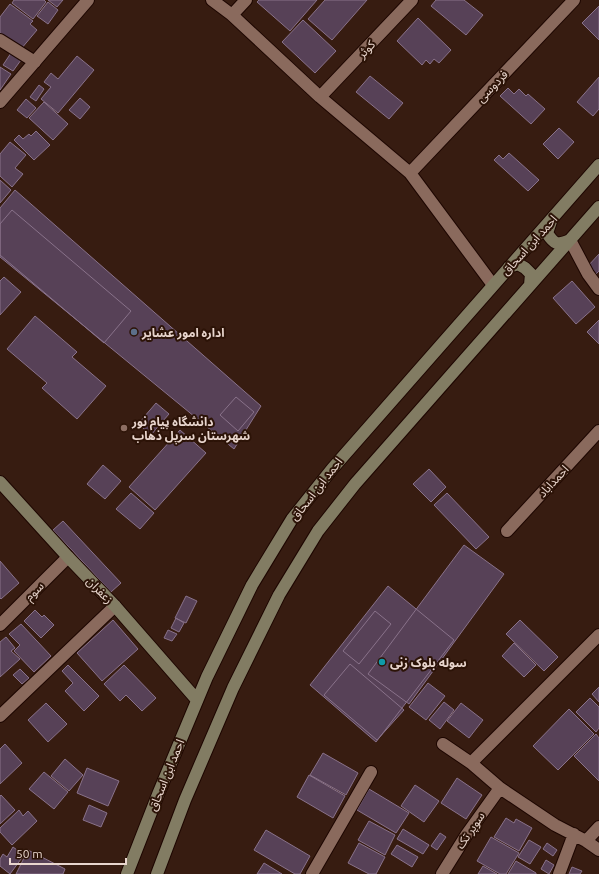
<svg xmlns="http://www.w3.org/2000/svg" width="599" height="874" font-family="Ubuntu,'Noto Sans Arabic',sans-serif">
	<style>
		.building { fill: #574157; stroke: #89728a }
		.lines { fill: none; stroke-linecap: round; stroke-linejoin: round }
		.street-casing { stroke: #1d0600; stroke-width: 14 }
		.secondary-casing { stroke: #1d0600; stroke-width: 14 }
		.street { stroke: #8a6a5d; stroke-width: 12 }
		.secondary { stroke: #827c63; stroke-width: 12 }
		.service-dot { fill: #5c6f8a; stroke: #2c1307; stroke-width: 1.5 }
		.education-dot { fill: #8d6e63; stroke: #2c1307; stroke-width: 1.5 }
		.culture-dot { fill: #0f9aa8; stroke: #2c1307; stroke-width: 1.5 }
		.labels { text-anchor: middle; dominant-baseline: central; stroke-width: 4; stroke-linejoin: round; paint-order: stroke }
		.street-label { font-size: 12px; fill: #e9d6ce; stroke: #2c1307 }
		.poi-label { font-size: 12px; font-weight: bold; fill: #e9d6ce; stroke: #2c1307; text-anchor: start }
	</style>
	<rect width="100%" height="100%" fill="#371c11"/>
	<path class="building" d="M14,0H44L46,2L33,19L12,3Z
		M48,0H63L57,7Z
		M259,0H317L290,31L257,2Z
		M325,0H367L332,40L308,19Z
		M436,0H464L483,15L466,35L431,6Z
		M48,2L58,10L48,24L37,16Z
		M10,4L33,21L30,24L37,30L21,49L0,33V17Z
		M599,6V40L582,23Z
		M418,18L451,50L439,63L434,59L430,64L426,60L422,65L397,41Z
		M303,20L336,51L315,73L282,42Z
		M11,53L21,60L13,71L3,65Z
		M77,56L94,70L58,113L41,99L51,87L44,82L51,73L58,79Z
		M0,67L11,74L0,90Z
		M370,76L403,103L389,119L356,92Z
		M599,77V109L593,116L577,102Z
		M39,85L44,89L36,101L30,97Z
		M508,88L514,94L519,89L526,96L528,94L545,109L531,124L500,96Z
		M80,98L90,107L80,119L69,110Z
		M26,99L36,108L27,118L17,110Z
		M44,102L68,124L53,140L29,118Z
		M559,128L574,142L558,159L543,144Z
		M36,131L50,145L34,160L14,140L19,135L23,139L29,134L31,136Z
		M10,142L26,155L15,168L23,174L12,187L0,176V154Z
		M509,153L539,180L528,191L494,160L499,155L503,159Z
		M0,180L11,190L0,203Z
		M15,190L261,406L234,449L0,257V208Z
		M12,210L131,311L104,343L0,255V224Z
		M599,254V271L596,274L588,266Z
		M4,277L21,292L0,315V281Z
		M572,281L595,307L576,324L553,298Z
		M35,316L77,352L72,357L106,386L77,419L42,388L47,383L7,349Z
		M599,320V344L587,332Z
		M236,397L254,412L238,431L220,415Z
		M156,403L169,414L151,435L138,424Z
		M180,430L206,453L155,510L129,487Z
		M103,465L121,481L105,499L87,484Z
		M429,469L446,487L431,502L413,484Z
		M131,493L154,513L140,529L116,509Z
		M447,493L489,537L476,549L434,505Z
		M63,521L121,583L111,592L53,530Z
		M464,545L504,574L409,704L368,674Z
		M0,561L19,583L1,599L0,598Z
		M388,586L454,640L376,742L310,685Z
		M186,596L197,601L186,623L175,618Z
		M35,610L42,617L44,615L54,625L41,638L24,621Z
		M375,611L391,624L359,664L343,651Z
		M176,618L184,623L179,632L171,628Z
		M113,620L138,649L102,681L77,653Z
		M520,620L558,657L544,671L506,634Z
		M21,624L51,656L34,672L14,651L20,645L9,634Z
		M168,630L177,634L172,641L164,638Z
		M6,637L15,648L11,651L20,659L0,677V642Z
		M514,643L536,665L524,677L502,656Z
		M350,664L404,710L377,740L324,695Z
		M68,665L99,696L84,711L65,691L73,683L62,671Z
		M124,665L156,698L142,711L126,695L120,701L104,684Z
		M20,669L29,678L22,684L13,675Z
		M428,683L445,696L426,720L409,707Z
		M599,687V702L592,694Z
		M590,698L599,707V728L596,732L576,712Z
		M444,702L454,710L440,729L429,720Z
		M46,703L67,724L48,742L28,720Z
		M461,703L483,720L469,738L447,721Z
		M569,709L594,734L558,770L533,746Z
		M596,734L599,738V781L574,756Z
		M5,744L22,763L0,784V749Z
		M323,753L358,773L346,795L310,775Z
		M65,759L83,775L69,791L51,776Z
		M87,768L119,781L108,806L77,793Z
		M44,772L68,792L54,809L29,789Z
		M309,775L345,796L333,818L297,797Z
		M457,778L482,795L466,819L441,803Z
		M415,785L439,801L424,822L401,806Z
		M369,789L409,813L396,833L357,810Z
		M1,795L15,810L0,824V796Z
		M89,805L107,813L101,827L83,820Z
		M19,810L23,816L28,811L37,821L12,845L0,832V828Z
		M506,818L514,823L516,819L532,828L519,851L494,837Z
		M369,821L395,835L385,855L358,840Z
		M403,829L429,845L423,854L397,839Z
		M266,830L310,856L300,874H295L254,850Z
		M440,833L446,837L437,850L431,846Z
		M491,837L519,853L506,874H500L477,861Z
		M529,840L541,847L530,864L518,857Z
		M359,843L385,857L376,874H369L348,863Z
		M547,843L557,850L553,856L543,849Z
		M397,845L418,857L412,867L391,854Z
		M13,847L24,855L10,874L0,866V859L3,854L7,857Z
		M28,850L65,869L63,874H16Z
		M546,860L554,865L549,874L541,869Z
		M516,861L536,873V874H508Z
		M264,863L282,874H257Z
		M483,866L497,874H478Z
		M572,867L582,871L580,874H569Z"/>
	<g class="lines">
		<defs>
			<path id="street" d="M212,0L232,15L320,97L410,173L493,285
				M232,15L246,0
				M0,40L35,62
				M320,97L412,0
				M0,102L88,0
				M410,173L574,0
				M570,240L588,274L599,289
				M507,531L599,431
				M0,625L68,557
				M0,716L115,606
				M443,744L471,763L500,788L555,825L586,841L599,850
				M471,763L599,635
				M586,841L599,827
				M312,874L371,772
				M442,874L467,834L500,788
				M559,874L574,834"/>
			<path id="secondary" d="M551,221L547,233C554,244 557,246 570,240
				M509,267L518,264L525,268L531,274L530,285
				M0,482L68,557L115,606L197,700
				M127,874L159,792L207,677L252,585L292,519L332,469L599,165
				M157,874L185,800L233,688L279,595L318,531L355,484L599,207"/>
		</defs>
		<use href="#street" class="street-casing"/>
		<use href="#secondary" class="secondary-casing"/>
		<use href="#street" class="street"/>
		<use href="#secondary" class="secondary"/>
	</g>
	<circle class="service-dot" cx="134" cy="332" r="4"/>
	<circle class="education-dot" cx="124" cy="428" r="4"/>
	<circle class="culture-dot" cx="382" cy="662" r="4"/>
	<g class="labels">
		<g class="street-label">
			<text transform="translate(366 49) rotate(-47)">کوثر</text>
			<text transform="translate(492 86) rotate(-46)">فردوسی</text>
			<text transform="translate(529 245) rotate(-48)">احمد ابن اسحاق</text>
			<text transform="translate(553 481) rotate(-47)">احمداباد</text>
			<text transform="translate(316 489) rotate(-52)">احمد ابن اسحاق</text>
			<text transform="translate(100 590) rotate(46)">زعفران</text>
			<text transform="translate(34 591) rotate(-45)">سوم</text>
			<text transform="translate(166 775) rotate(-68)">احمد ابن اسحاق</text>
			<text transform="translate(470 830) rotate(-56)">سوپر تک</text>
		</g>
		<g class="poi-label">
			<text x="142" y="332">اداره امور عشایر</text>
			<text x="132" y="421">دانشگاه پیام نور<tspan x="132" dy="14">شهرستان سرپل ذهاب</tspan></text>
			<text x="390" y="662">سوله بلوک زنی</text>
		</g>
	</g>
	<path d="M10 858v6h116v-6" fill="none" stroke="#e9d6ce" stroke-width="2"/>
	<text x="16" y="858" font-size="12" fill="#e9d6ce" stroke="#2c1307" stroke-width="3" paint-order="stroke">50 m</text>
</svg>
